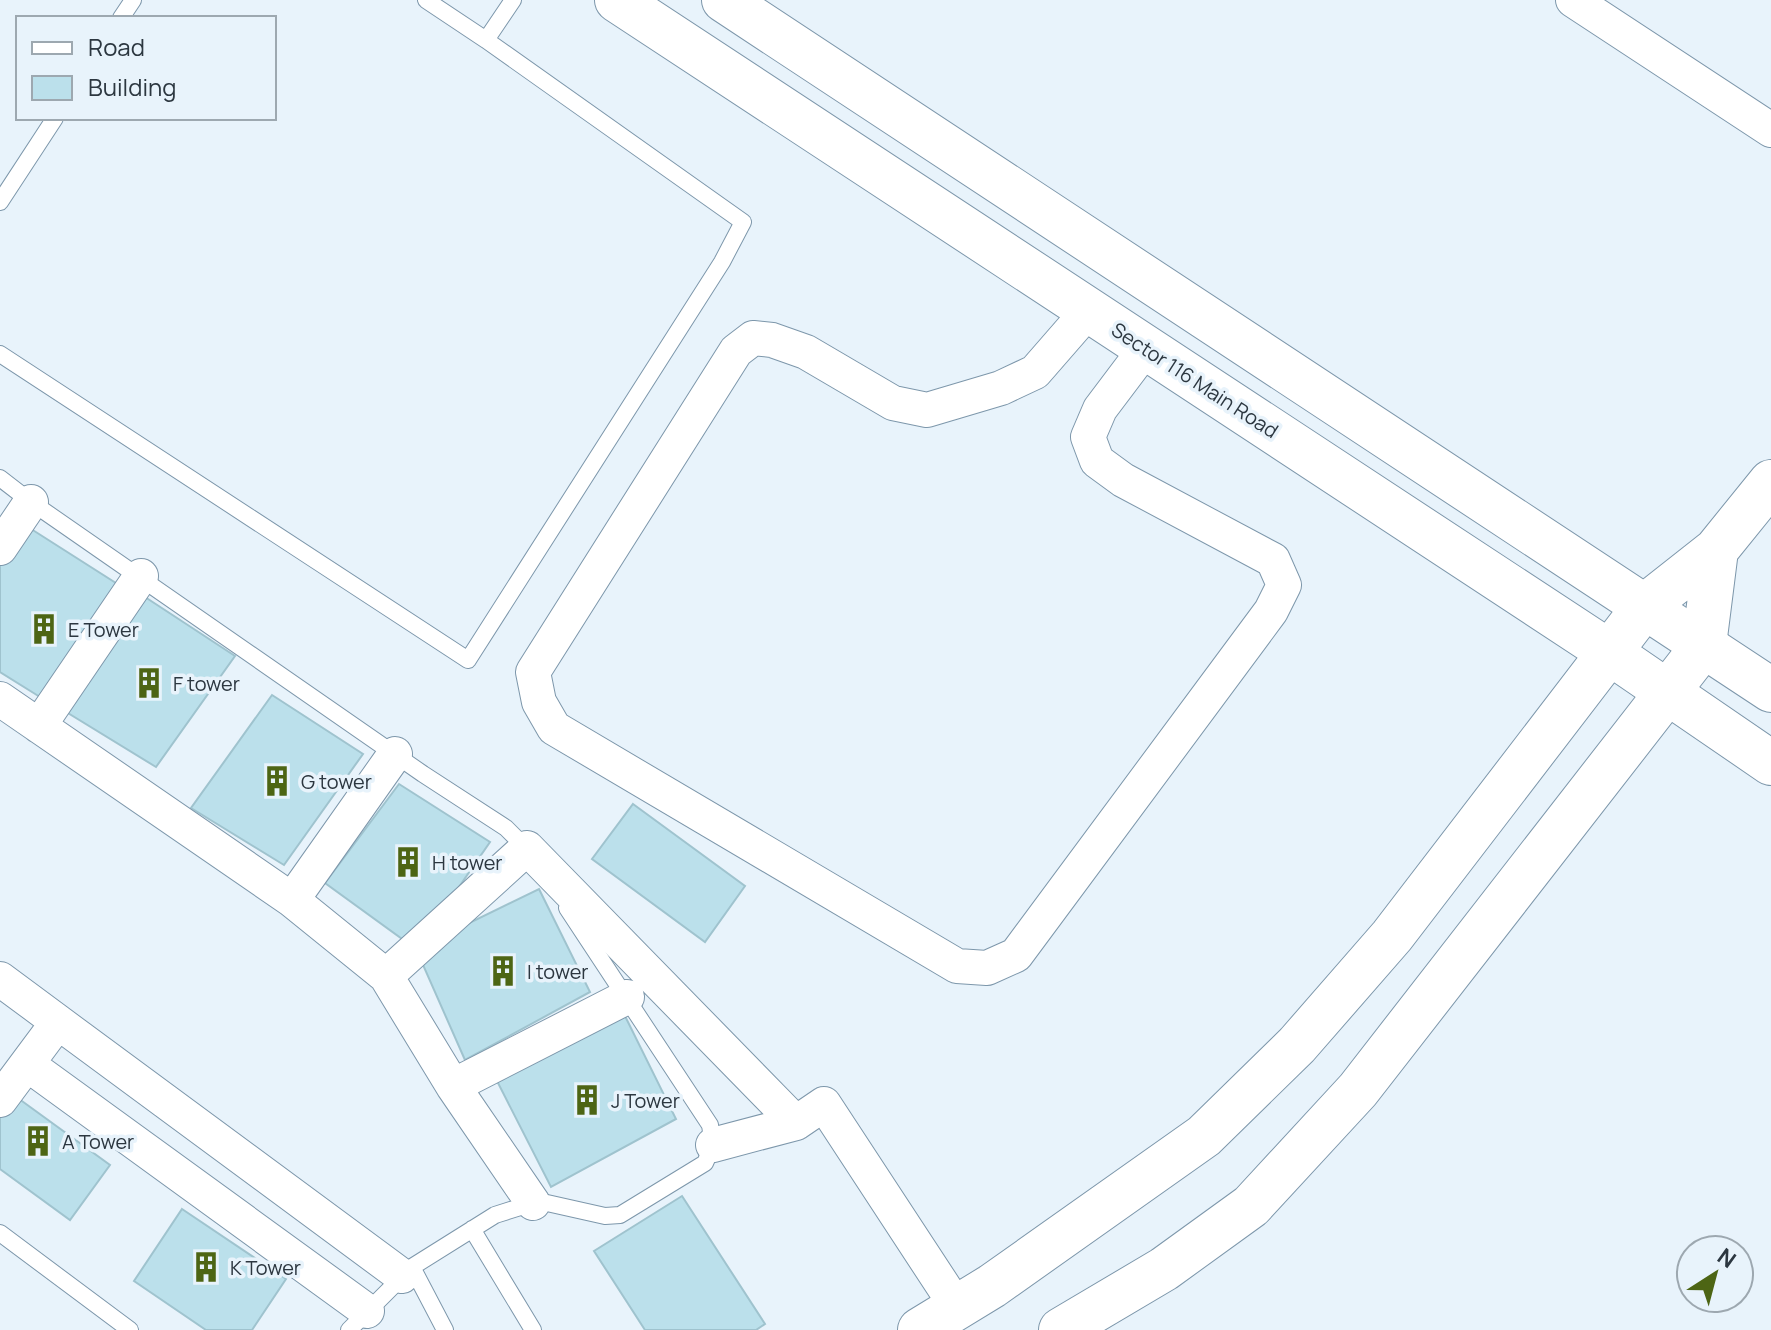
<svg xmlns="http://www.w3.org/2000/svg" width="1771" height="1330" font-family="Manrope,sans-serif">
	<style>
		.building { fill: #bbe0eb; stroke: #9fc3ce; stroke-width: 2 }
		.lines { fill: none; stroke-linecap: round; stroke-linejoin: round }
		.lane-casing { stroke: #7d97ab; stroke-width: 18 }
		.street-casing { stroke: #7d97ab; stroke-width: 36 }
		.secondary-casing { stroke: #7d97ab; stroke-width: 46 }
		.primary-casing { stroke: #7d97ab; stroke-width: 46 }
		.lane { stroke: #fff; stroke-width: 16 }
		.street { stroke: #fff; stroke-width: 34 }
		.secondary { stroke: #fff; stroke-width: 44 }
		.primary { stroke: #fff; stroke-width: 44 }
		.labels { text-anchor: middle; dominant-baseline: central; stroke-width: 7; stroke-linejoin: round; paint-order: stroke }
		.street-label { font-size: 20px; fill: #2c3740; stroke: #e8f3fb }
		.poi-label { font-size: 20px; fill: #2c3740; stroke: #e8f3fb; text-anchor: start }
	</style>
	<rect width="100%" height="100%" fill="#e8f3fb"/>
	<path class="building" d="M28,527L119,585L40,697L0,672V566Z
		M145,597L235,656L156,767L63,710Z
		M272,695L363,754L284,865L191,808Z
		M399,784L490,842L416,949L325,883Z
		M633,804L745,886L705,942L592,859Z
		M539,889L590,992L465,1060L416,949Z
		M625,1016L676,1119L551,1187L497,1081Z
		M15,1096L110,1165L70,1220L0,1169V1116Z
		M682,1196L765,1324L756,1330H645L594,1251Z
		M182,1209L286,1279L252,1330H206L134,1281Z"/>
	<g class="lines">
		<defs>
			<path id="lane" d="M121,18L133,0
				M486,40L513,0
				M0,202L55,118
				M0,354L468,660L722,262L743,222L486,40L426,0
				M0,478L31,502L423,774L506,828L530,852
				M472,1229L533,1330
				M0,1233L130,1330
				M412,1267L445,1330
				M349,1330L412,1267L495,1215L533,1203H547L605,1216L620,1215L705,1163L713,1145L710,1125L567,908"/>
			<path id="street" d="M1573,0L1771,130
				M1089,310L1035,372L1001,388L927,410L893,403L806,352L772,340L753,338L736,351L533,672L539,702L554,728L957,966L987,968L1016,955L1271,611L1284,585L1273,560L1123,480L1097,461L1088,437L1100,409L1146,348
				M0,548L31,502
				M0,699L292,900L386,976L453,1086L533,1203
				M39,726L141,576
				M292,900L395,754
				M386,976L527,848L796,1123
				M0,979L58,1022L0,1100
				M58,1022L402,1276
				M27,1064L367,1311
				M453,1086L627,997
				M713,1145L796,1123L824,1104L957,1307"/>
			<path id="secondary" d="M920,1330L992,1286L1204,1136L1297,1045L1392,936L1645,606L1716,550L1771,482
				M1061,1330L1164,1269L1251,1206L1358,1090L1704,645L1716,550"/>
			<path id="primary" d="M617,0L1609,652L1771,763
				M724,0L1771,690"/>
		</defs>
		<use href="#lane" class="lane-casing"/>
		<use href="#street" class="street-casing"/>
		<use href="#secondary" class="secondary-casing"/>
		<use href="#primary" class="primary-casing"/>
		<use href="#lane" class="lane"/>
		<use href="#street" class="street"/>
		<use href="#secondary" class="secondary"/>
		<use href="#primary" class="primary"/>
	</g>
	<defs>
		<symbol id="building-bare" viewBox="-9 -9 18 18"><path d="M-4-6H4V6H1V3H-1V6H-4ZM-2.5-4.3h1.7v1.8h-1.7ZM.8-4.3h1.7v1.8H.8ZM-2.5-1h1.7V.8h-1.7ZM.8-1h1.7V.8H.8Z" fill="#4d6514" stroke="#e8f3fb" stroke-width="2.5" paint-order="stroke"/></symbol>
	</defs>
	<g fill-rule="evenodd">
		<use href="#building-bare" x="22" y="607" width="44" height="44"/>
		<use href="#building-bare" x="127" y="661" width="44" height="44"/>
		<use href="#building-bare" x="255" y="759" width="44" height="44"/>
		<use href="#building-bare" x="386" y="840" width="44" height="44"/>
		<use href="#building-bare" x="481" y="949" width="44" height="44"/>
		<use href="#building-bare" x="565" y="1078" width="44" height="44"/>
		<use href="#building-bare" x="16" y="1119" width="44" height="44"/>
		<use href="#building-bare" x="184" y="1245" width="44" height="44"/>
	</g>
	<g class="labels">
		<g class="street-label">
			<text transform="translate(1195 380) rotate(33)">Sector 116 Main Road</text>
		</g>
		<g class="poi-label">
			<text x="68" y="629">E Tower</text>
			<text x="173" y="683">F tower</text>
			<text x="301" y="781">G tower</text>
			<text x="432" y="862">H tower</text>
			<text x="527" y="971">I tower</text>
			<text x="611" y="1100">J Tower</text>
			<text x="62" y="1141">A Tower</text>
			<text x="230" y="1267">K Tower</text>
		</g>
	</g>
	<rect x="16" y="16" width="260" height="104" fill="#e8f3fb" stroke="#9da8b0" stroke-width="2"/>
	<rect x="32" y="42" width="40" height="12" fill="#ffffff" stroke="#9da8b0" stroke-width="2"/>
	<text x="88" y="56" font-size="24" fill="#2c3740">Road</text>
	<rect x="32" y="76" width="40" height="24" fill="#bbe0eb" stroke="#9da8b0" stroke-width="2"/>
	<text x="88" y="96" font-size="24" fill="#2c3740">Building</text>
	<g transform="translate(1715 1274) rotate(36)"><circle r="38" fill="#e8f3fb" stroke="#9da8b0" stroke-width="2"/>
	<path d="M0-6L14 30L0 20L-14 30Z" fill="#4d6514"/>
	<text y="-12" font-size="22" font-weight="bold" text-anchor="middle" fill="#2c3740">N</text>
	</g>
</svg>
